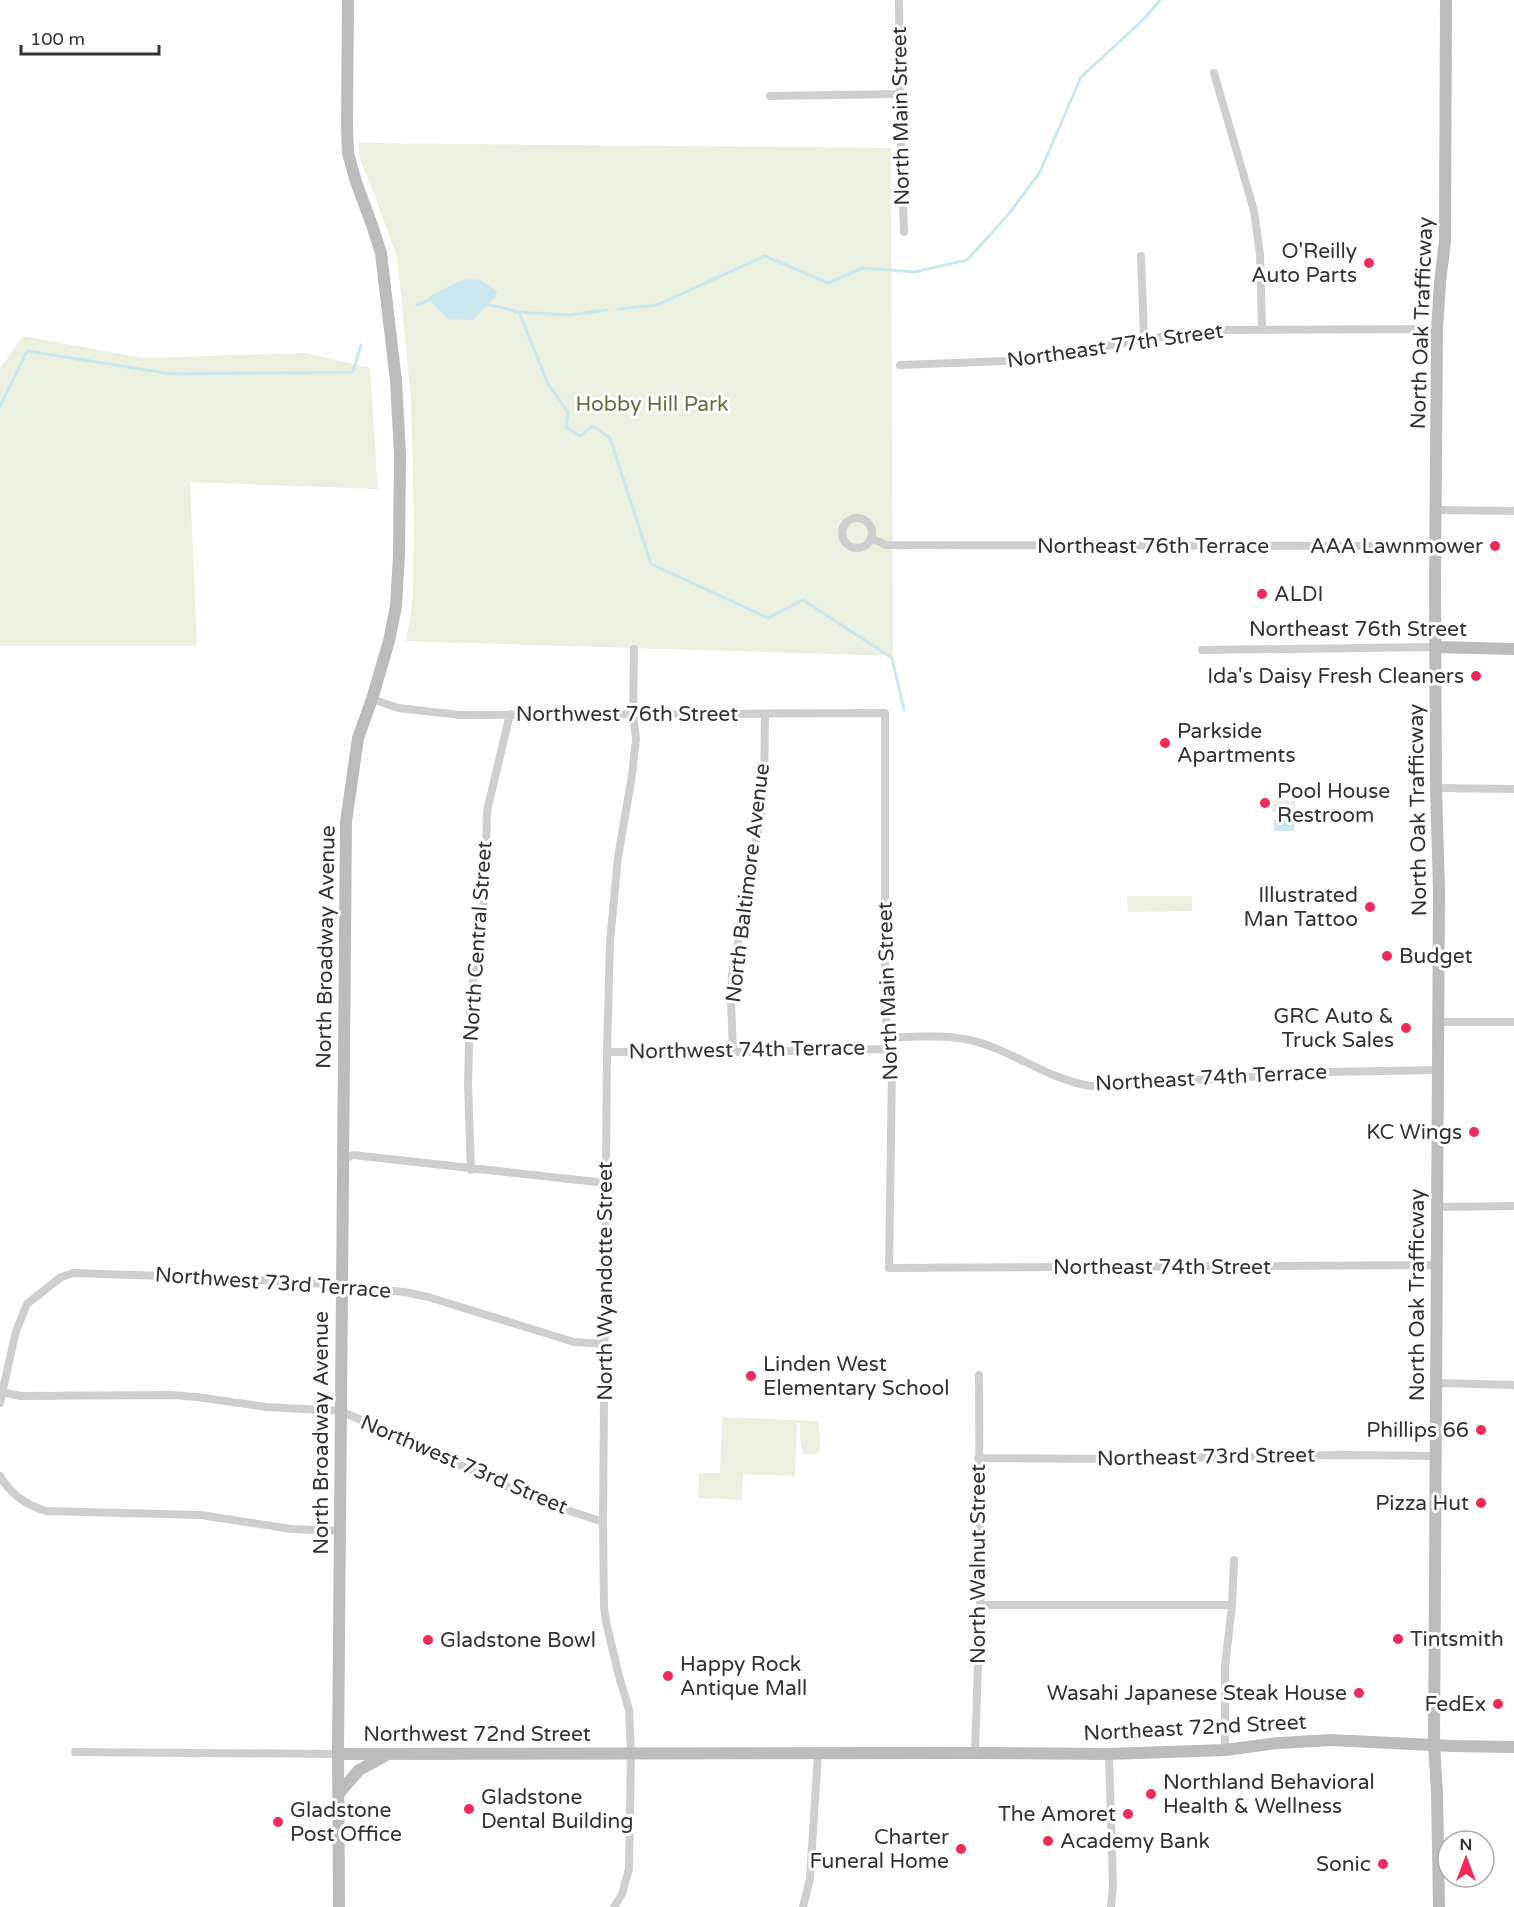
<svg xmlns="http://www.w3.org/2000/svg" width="1514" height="1907" font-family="'Varela Round',sans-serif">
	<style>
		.green { fill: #ebf0e0 }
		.water { fill: #cbe8f0 }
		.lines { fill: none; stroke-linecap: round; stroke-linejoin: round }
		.stream { stroke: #cbe8f0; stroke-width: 3 }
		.street { stroke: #cfcfcf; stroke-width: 8 }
		.secondary { stroke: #bcbcbc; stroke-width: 12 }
		.poi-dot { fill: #f5285a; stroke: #fff; stroke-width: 2 }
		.labels { text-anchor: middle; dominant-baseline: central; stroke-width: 6; stroke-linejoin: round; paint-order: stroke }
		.street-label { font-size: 21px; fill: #323232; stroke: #fff }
		.poi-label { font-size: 21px; fill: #323232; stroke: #fff; text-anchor: end }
		.park-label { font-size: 21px; fill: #5e733a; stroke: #fff }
	</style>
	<rect width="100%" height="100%" fill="#fff"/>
	<path class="green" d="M358,143L891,148L893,656L406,641L411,613L413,591L414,519L411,401L402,306L397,257L370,183L360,160Z
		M23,336L143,358L306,353L370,368L378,489L190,482L197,646H0V368Z
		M1273,800L1295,801V813L1272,812Z
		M1127,896H1192V911L1128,912Z
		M722,1417L818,1421C819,1432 824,1447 815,1455L803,1454L800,1438V1423H797L795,1476L743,1474L742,1500L698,1498L699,1473H720Z"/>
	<path class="water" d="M479,279L497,291L496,296L473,320L448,319L427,298L461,280Z
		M1274,819H1294V831H1274Z"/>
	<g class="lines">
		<path class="stream" d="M486,304L519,312L548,384L568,412L566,427L580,436L593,426L610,438L651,564L768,618L803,600L892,658L904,710
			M417,305L431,299
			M618,309L657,305L765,256L828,283L863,268L914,272L967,260L1008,215L1040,172L1081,77L1143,20L1160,0
			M519,312L569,315L607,310
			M0,406L27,351L172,374L353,372L361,345"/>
		<path class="street" d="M899,0L900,122L904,232
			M1214,73L1254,211L1260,254L1262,330
			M770,96L900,94
			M1141,256L1144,339
			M900,365L1031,360L1144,339L1217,330L1437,329
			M1436,510L1514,511
			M842 533a15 15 0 1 1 30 0a15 15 0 1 1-30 0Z
			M871,538L886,545L1437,546
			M1202,650L1436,647
			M372,699L398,708L460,715L885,713V966L887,1049L892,1069L889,1268L1436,1265
			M1436,788L1514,789
			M1439,1022H1514
			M887,1038C914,1037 943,1034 970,1040C1012,1050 1045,1078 1090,1086L1331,1072L1437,1070
			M607,1052H733L887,1049
			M733,1052L731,1000L732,975L761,814L764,790L765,714
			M344,1159L353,1155L606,1183
			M471,1170L468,1084L470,1006L485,891L487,811L510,714
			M1437,1207L1514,1206
			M1436,1383L1514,1385
			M2,1392L20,1396L171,1395L197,1397L266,1407L341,1411L537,1500L603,1522
			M0,1403L16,1331L27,1304L61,1277L73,1273L224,1278L342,1285L352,1287L404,1292L428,1297L574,1342L605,1344
			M978,1458L1124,1459L1341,1455L1435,1456
			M0,1476C11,1495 26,1505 46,1511L201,1515L291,1529L340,1531
			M980,1605H1232
			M1225,1750V1667L1232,1605L1234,1560
			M75,1752L338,1754
			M975,1753L980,1605L979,1375
			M1109,1754L1113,1886L1111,1907
			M614,1907L622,1894L629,1869L631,1753L629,1710L619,1676L606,1622L604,1607L603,1522L607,1052L610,942L618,857L632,775L636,739L633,714L634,649
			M803,1907L810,1879L818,1753"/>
		<path class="secondary" d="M1436,647L1514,649
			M338,1754L975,1753L1109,1754L1225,1750L1278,1743L1332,1740L1452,1746L1514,1747
			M340,1792L359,1770L385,1756
			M339,1907L338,1754L346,822L358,738L372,699L389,641L396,606L399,555L400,454L396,381L381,253L372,225L356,182L348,153L347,127L348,0
			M1439,1907L1437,1792L1434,1745L1439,891L1436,788L1435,584L1437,329L1440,283L1445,241L1446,0"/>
	</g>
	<g class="poi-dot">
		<circle cx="1369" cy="263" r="6"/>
		<circle cx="1495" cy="546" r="6"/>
		<circle cx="1262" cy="594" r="6"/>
		<circle cx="1476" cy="676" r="6"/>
		<circle cx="1165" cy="743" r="6"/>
		<circle cx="1265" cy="803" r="6"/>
		<circle cx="1370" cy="907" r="6"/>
		<circle cx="1387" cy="956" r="6"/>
		<circle cx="1406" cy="1028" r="6"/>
		<circle cx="1474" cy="1132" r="6"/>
		<circle cx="751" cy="1376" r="6"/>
		<circle cx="1481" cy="1430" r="6"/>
		<circle cx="1481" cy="1503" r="6"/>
		<circle cx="1398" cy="1639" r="6"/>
		<circle cx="428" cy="1640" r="6"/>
		<circle cx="668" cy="1676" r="6"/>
		<circle cx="1359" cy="1693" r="6"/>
		<circle cx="1498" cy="1704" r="6"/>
		<circle cx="1151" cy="1794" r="6"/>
		<circle cx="469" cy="1809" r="6"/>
		<circle cx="1128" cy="1814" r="6"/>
		<circle cx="278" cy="1822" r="6"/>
		<circle cx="1048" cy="1841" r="6"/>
		<circle cx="961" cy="1849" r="6"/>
		<circle cx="1383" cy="1864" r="6"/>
	</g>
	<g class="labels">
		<g class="street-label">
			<text transform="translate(901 116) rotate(-91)">North Main Street</text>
			<text transform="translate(1422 323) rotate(-88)">North Oak Trafficway</text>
			<text transform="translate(1115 346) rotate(-8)">Northeast 77th Street</text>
			<text x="1153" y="546">Northeast 76th Terrace</text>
			<text x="1358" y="629">Northeast 76th Street</text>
			<text x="627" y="714">Northwest 76th Street</text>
			<text transform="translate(1418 810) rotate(-91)">North Oak Trafficway</text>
			<text transform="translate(748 883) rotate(-83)">North Baltimore Avenue</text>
			<text transform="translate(478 941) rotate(-86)">North Central Street</text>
			<text transform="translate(326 947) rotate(-89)">North Broadway Avenue</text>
			<text transform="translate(888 991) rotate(-92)">North Main Street</text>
			<text transform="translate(747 1050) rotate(-1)">Northwest 74th Terrace</text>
			<text transform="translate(1211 1078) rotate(-3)">Northeast 74th Terrace</text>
			<text x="1162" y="1267">Northeast 74th Street</text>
			<text transform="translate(605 1281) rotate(-90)">North Wyandotte Street</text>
			<text transform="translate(273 1283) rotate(4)">Northwest 73rd Terrace</text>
			<text transform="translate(1417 1295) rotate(-90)">North Oak Trafficway</text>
			<text transform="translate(321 1433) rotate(-90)">North Broadway Avenue</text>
			<text transform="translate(1206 1457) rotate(-1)">Northeast 73rd Street</text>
			<text transform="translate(464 1465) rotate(23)">Northwest 73rd Street</text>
			<text transform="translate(978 1564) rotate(-90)">North Walnut Street</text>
			<text transform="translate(1195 1728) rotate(-3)">Northeast 72nd Street</text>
			<text x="477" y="1734">Northwest 72nd Street</text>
		</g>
		<g class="poi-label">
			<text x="1357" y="251">O'Reilly<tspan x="1357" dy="24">Auto Parts</tspan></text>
			<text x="1483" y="546">AAA Lawnmower</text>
			<text x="1274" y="594" text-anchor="start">ALDI</text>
			<text x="1464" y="676">Ida's Daisy Fresh Cleaners</text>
			<text x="1177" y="731" text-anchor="start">Parkside<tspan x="1177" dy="24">Apartments</tspan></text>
			<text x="1277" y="791" text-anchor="start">Pool House<tspan x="1277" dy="24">Restroom</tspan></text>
			<text x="1358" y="895">Illustrated<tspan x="1358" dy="24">Man Tattoo</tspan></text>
			<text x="1399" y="956" text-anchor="start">Budget</text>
			<text x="1394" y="1016">GRC Auto &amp;<tspan x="1394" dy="24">Truck Sales</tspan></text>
			<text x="1462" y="1132">KC Wings</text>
			<text x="763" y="1364" text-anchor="start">Linden West<tspan x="763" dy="24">Elementary School</tspan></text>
			<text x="1469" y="1430">Phillips 66</text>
			<text x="1469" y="1503">Pizza Hut</text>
			<text x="1410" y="1639" text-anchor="start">Tintsmith</text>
			<text x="440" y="1640" text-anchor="start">Gladstone Bowl</text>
			<text x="680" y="1664" text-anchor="start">Happy Rock<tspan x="680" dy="24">Antique Mall</tspan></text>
			<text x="1347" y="1693">Wasahi Japanese Steak House</text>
			<text x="1486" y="1704">FedEx</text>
			<text x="1163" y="1782" text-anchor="start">Northland Behavioral<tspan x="1163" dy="24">Health &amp; Wellness</tspan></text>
			<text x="481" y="1797" text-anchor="start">Gladstone<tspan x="481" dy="24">Dental Building</tspan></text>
			<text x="290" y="1810" text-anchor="start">Gladstone<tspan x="290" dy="24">Post Office</tspan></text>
			<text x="1116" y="1814">The Amoret</text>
			<text x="949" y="1837">Charter<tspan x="949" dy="24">Funeral Home</tspan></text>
			<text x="1060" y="1841" text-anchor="start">Academy Bank</text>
			<text x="1371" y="1864">Sonic</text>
		</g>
		<g class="park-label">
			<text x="652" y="404">Hobby Hill Park</text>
		</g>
	</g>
	<g transform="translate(1466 1859)"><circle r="28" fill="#ffffff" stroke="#adadad" stroke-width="1.5"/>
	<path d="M0-4.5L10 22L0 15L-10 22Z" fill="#f5285a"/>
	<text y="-9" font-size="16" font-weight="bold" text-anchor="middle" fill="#323232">N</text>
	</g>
	<path d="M21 45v9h138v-9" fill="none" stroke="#323232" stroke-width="3"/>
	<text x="30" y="45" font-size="18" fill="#323232" stroke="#ffffff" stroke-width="4.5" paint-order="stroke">100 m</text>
</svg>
